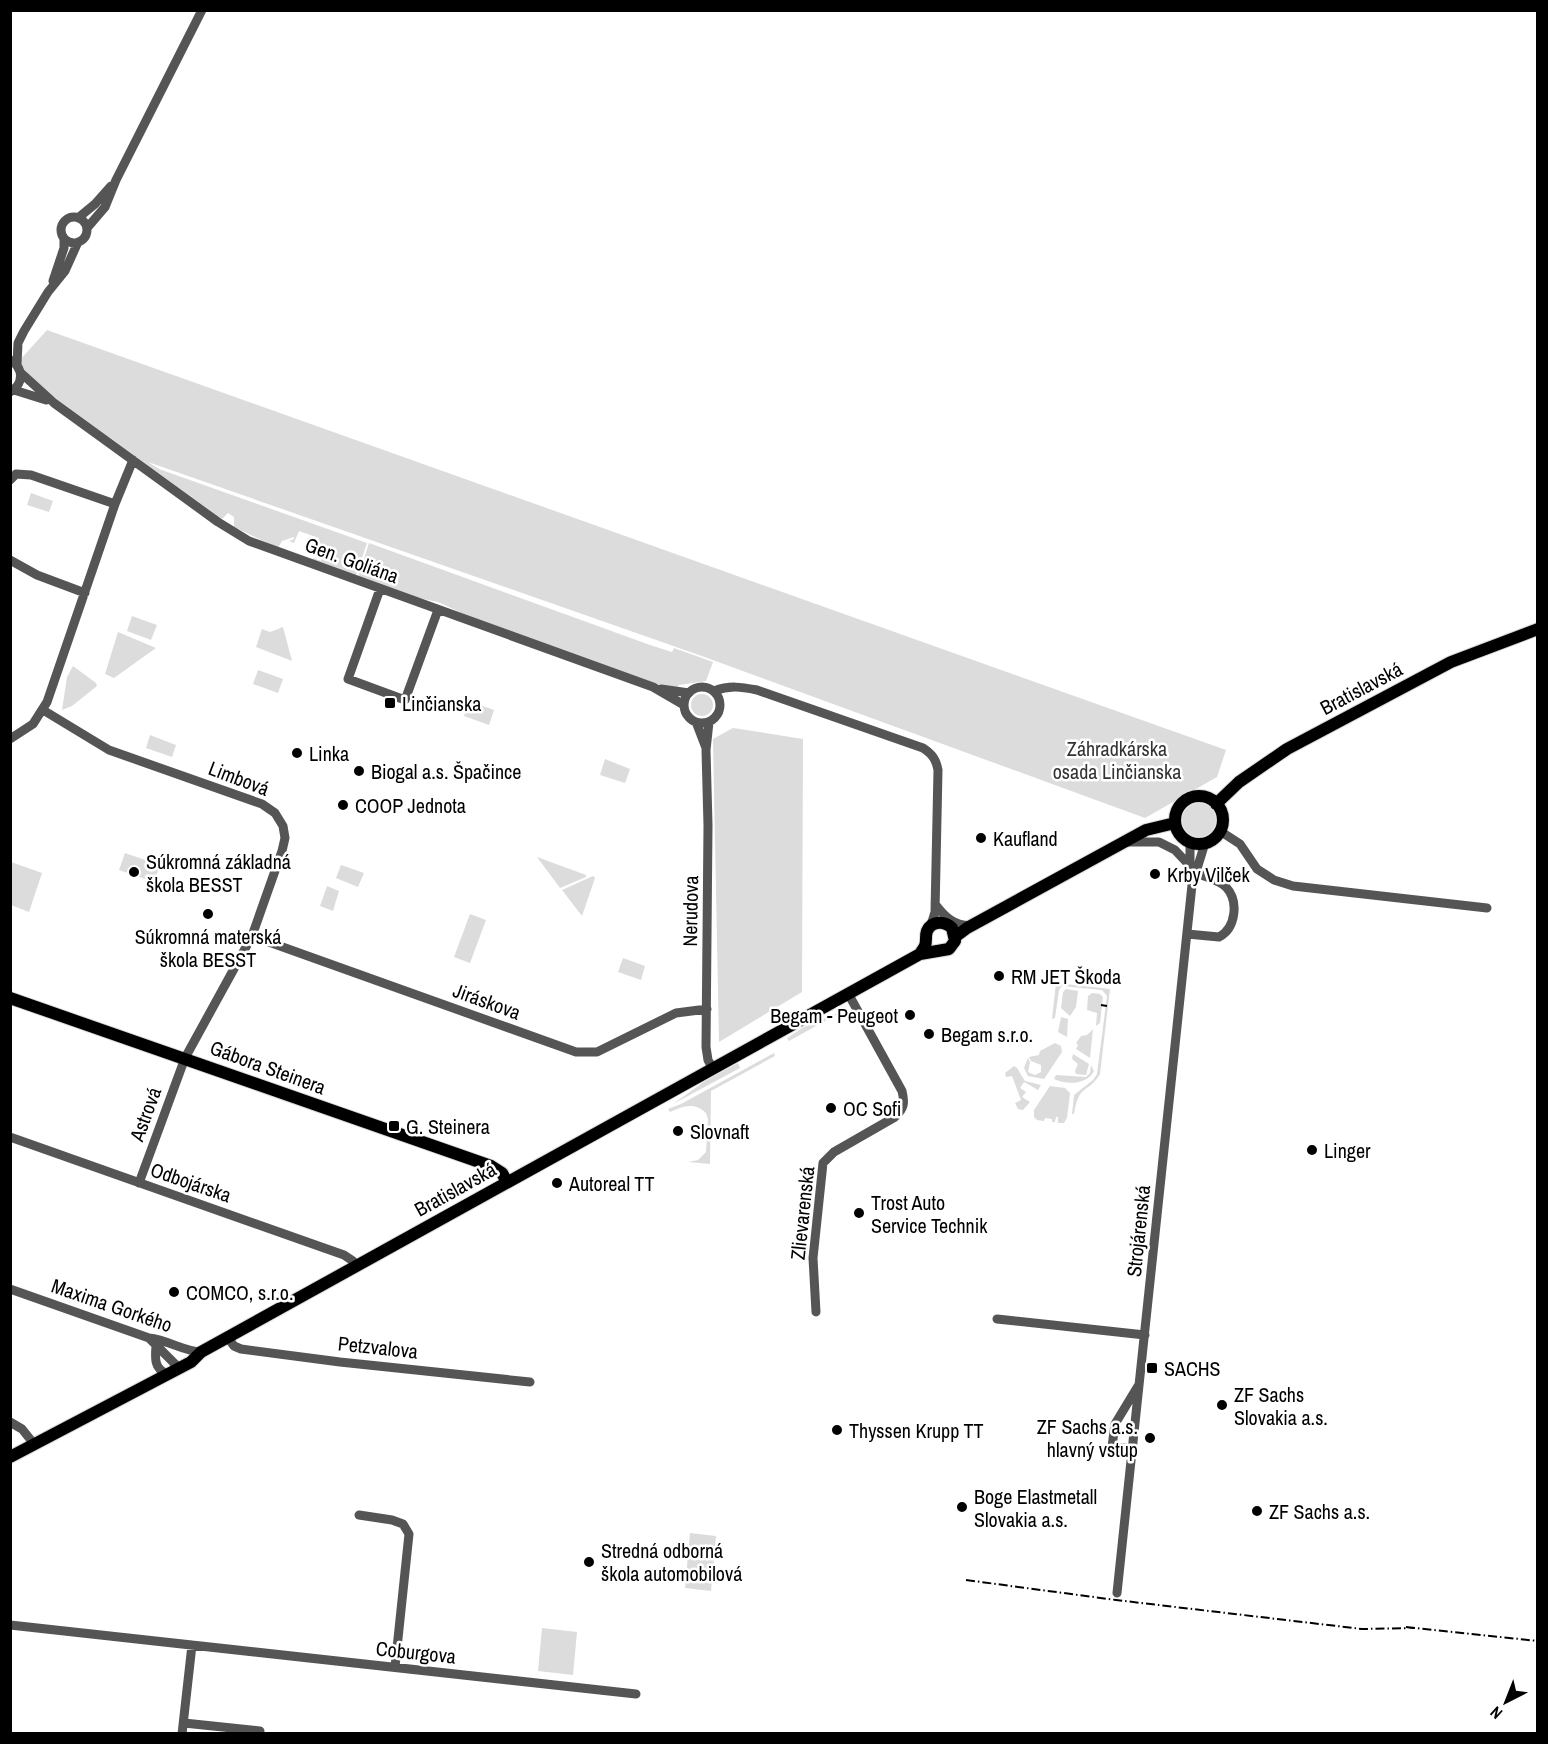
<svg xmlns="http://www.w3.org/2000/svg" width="1548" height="1744" font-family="'Archivo Narrow',sans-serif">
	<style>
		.green { fill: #dcdcdc }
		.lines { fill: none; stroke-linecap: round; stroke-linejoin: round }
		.major-casing { stroke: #dbdbdb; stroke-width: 14 }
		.minor { stroke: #555; stroke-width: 9 }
		.major { stroke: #000; stroke-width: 12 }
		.rail { stroke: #000; stroke-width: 2; stroke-dasharray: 9 3 1.5 3; stroke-linecap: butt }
		.poi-dot { fill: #000; stroke: #fff; stroke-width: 2 }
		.labels { text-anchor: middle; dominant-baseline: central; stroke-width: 5; stroke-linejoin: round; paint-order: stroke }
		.street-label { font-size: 20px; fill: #000; stroke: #fff }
		.poi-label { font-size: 20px; fill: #000; stroke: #fff; text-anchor: start }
		.park-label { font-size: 20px; fill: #333; stroke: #fff }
	</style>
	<rect width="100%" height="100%" fill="#fff"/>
	<path class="green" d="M47,330L1226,750L1217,777L1145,818L699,655L148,462L159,469L367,543L356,576L312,560L313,558L321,561L323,553L315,549L319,538L299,531L294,543L289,541L294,539V537L282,541L278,548L234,527V517L228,513L222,519L36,384L18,362Z
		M31,493L53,501L49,512L27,505Z
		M369,543L650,645L672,652L674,648L713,662L706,681L679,685L677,688L657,684L477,620L438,602L418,598L358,577Z
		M132,616L157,625L151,640L127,631Z
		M283,627L292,661L256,647L262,629L270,632Z
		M118,632L156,648L114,678L105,674Z
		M73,666L96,683L97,686L72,706L62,710L67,677Z
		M258,670L283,679L278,693L253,684Z
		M691 705a11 11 0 1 1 22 0a11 11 0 1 1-22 0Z
		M469,701L494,710L489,725L464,716Z
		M733,728L803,739L802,992L719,1042L713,739Z
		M150,735L176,745L172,757L146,748Z
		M605,759L630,769L625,783L600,775Z
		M1182 820a17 17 0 1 1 34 0a17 17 0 1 1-34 0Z
		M125,853L160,865L154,882L119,870Z
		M537,857L586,875V877L560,888Z
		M11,862L42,873L29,912L11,905Z
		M341,865L364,873L358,887L336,878Z
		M593,876L595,878L582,916L562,890Z
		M327,886L339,891L333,911L320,906Z
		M470,914L486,920L470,963L454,957Z
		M623,958L645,966L641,980L618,972Z
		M1056,983L1110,989L1100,1074C1088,1094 1079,1083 1074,1114H1072L1074,1095L1093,1080L1097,1074L1107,996L1102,990L1062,986L1059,990L1055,1018L1052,1019Z
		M1066,989L1078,991L1076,1007L1070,1016L1061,1008L1063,992Z
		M1092,993L1100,994L1103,997L1100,1023L1096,1026L1097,1013L1087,1010L1088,996Z
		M845,1010L789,1041L787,1038L804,1027Z
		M1061,1017L1068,1019L1067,1037L1058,1032Z
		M1093,1029L1090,1058L1076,1049L1078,1045L1076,1043L1081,1036L1087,1035Z
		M1055,1043L1061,1046L1062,1052L1044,1079L1028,1076L1024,1068L1028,1058L1030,1062L1028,1072L1035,1075L1041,1072V1065L1031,1061L1029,1057L1039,1055L1040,1051Z
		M774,1053L775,1056L711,1091L710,1164L688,1162L698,1160L706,1152L708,1119L706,1113C694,1102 683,1106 670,1112L668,1109L681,1104Z
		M1073,1054L1089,1064L1086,1075L1076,1074L1075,1071L1078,1064L1072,1059Z
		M738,1063L740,1068L673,1104L705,1081Z
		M1091,1065L1094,1071C1087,1085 1066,1085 1054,1079L1056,1075L1086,1077L1090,1073Z
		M1014,1066L1017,1068L1025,1081L1041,1085L1038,1090L1024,1082L1020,1088L1026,1092L1022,1097L1030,1102L1023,1110L1018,1109L1015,1103L1021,1100L1012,1076L1006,1077L1005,1073Z
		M1050,1086L1065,1088L1070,1093L1067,1118L1064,1123H1058V1117H1056L1055,1122H1052V1119L1045,1118L1044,1121L1037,1120L1034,1117V1110Z
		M690,1533L716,1536L711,1591L685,1588Z
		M542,1628L577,1632L573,1675L538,1671Z"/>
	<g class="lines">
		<defs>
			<path id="major" d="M1175 820a24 24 0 1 1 48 0a24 24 0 1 1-48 0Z
				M1216,804L1239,782L1287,749L1451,662L1538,629
				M955,937L967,928L1146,830L1175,823
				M10,998L491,1166L502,1173L507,1182
				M10,1457L191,1362L201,1352L920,954L949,949L955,941L952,928C945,921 932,920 927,931C925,936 927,940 925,946C924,948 921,952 920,954"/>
		</defs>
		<use href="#major" class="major-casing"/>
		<path class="minor" d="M61 230a13 13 0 1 1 26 0a13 13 0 1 1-26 0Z
			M78,218L95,204L111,186
			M87,228L105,207L116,180L202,10
			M53,281L64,248V238
			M10,360C24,368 24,384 10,392
			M17,364L18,343L24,331L48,292L65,271L78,242
			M21,373L54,403L218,522L249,541L653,687L684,705
			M14,390L46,400
			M10,480L16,474L31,475L115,504
			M10,560L37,575L85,593
			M380,589L348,679L405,700L438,610
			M684 705a18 18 0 1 1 36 0a18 18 0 1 1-36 0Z
			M661,689L689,693
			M714,691C730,685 741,687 757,690L923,748C932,754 936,759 938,770L935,912L931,925
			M43,710L109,750L262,804L275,813L283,826L285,838L282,851L252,936L185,1058L139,1183
			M696,722L706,748
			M709,722L706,750L708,825L706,1047L708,1060L713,1069
			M10,739L33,724L47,702L115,504L133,460
			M1220,831L1240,844L1257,869L1274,880L1293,886L1487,908
			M1124,842H1159L1175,850L1190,866
			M1190,842V867
			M935,904C945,917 953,925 970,926
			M1187,934L1219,937C1236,928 1239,901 1226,887C1219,880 1204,877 1195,872
			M252,936L576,1052H597L676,1013L707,1009
			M10,1137L344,1255L353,1261L356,1266
			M10,1289L149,1338C168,1340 183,1351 201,1352
			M816,1312L813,1258L823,1163L834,1152L895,1117C904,1109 905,1103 902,1091L849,995
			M997,1319L1145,1335
			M149,1338L179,1368
			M228,1338L234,1346L241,1349L340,1362L530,1382
			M156,1346C155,1358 154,1369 167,1374
			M10,1422L22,1429L34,1444
			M1133,1449L1112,1447L1115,1424L1138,1386
			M359,1515L392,1520L403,1524L409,1534L395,1667
			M1117,1593L1192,885L1205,843
			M10,1625L636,1694
			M184,1723L260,1731
			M182,1734L192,1645"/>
		<use href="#major" class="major"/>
		<path class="rail" d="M1101,1005L1107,1006
			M966,1580L1116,1600L1362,1629L1413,1628
			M1406,1627L1538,1641"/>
	</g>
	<g class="poi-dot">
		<rect x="384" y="697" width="12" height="12" rx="3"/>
		<circle cx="297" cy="753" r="6"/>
		<circle cx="359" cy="771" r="6"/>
		<circle cx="343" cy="805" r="6"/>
		<circle cx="981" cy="838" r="6"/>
		<circle cx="134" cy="872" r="6"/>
		<circle cx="1155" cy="874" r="6"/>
		<circle cx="208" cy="914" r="6"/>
		<circle cx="999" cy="976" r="6"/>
		<circle cx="910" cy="1015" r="6"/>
		<circle cx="929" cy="1034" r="6"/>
		<circle cx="831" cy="1108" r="6"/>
		<rect x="388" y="1120" width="12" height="12" rx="3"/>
		<circle cx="678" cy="1131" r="6"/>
		<circle cx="1312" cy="1150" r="6"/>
		<circle cx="557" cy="1183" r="6"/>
		<circle cx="859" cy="1213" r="6"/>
		<circle cx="174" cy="1292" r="6"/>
		<rect x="1146" y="1362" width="12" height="12" rx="3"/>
		<circle cx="1222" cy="1405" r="6"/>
		<circle cx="837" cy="1430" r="6"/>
		<circle cx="1150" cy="1438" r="6"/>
		<circle cx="962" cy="1507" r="6"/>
		<circle cx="1257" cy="1511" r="6"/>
		<circle cx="589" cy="1562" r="6"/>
	</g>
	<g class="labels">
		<g class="street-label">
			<text transform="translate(352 560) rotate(20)">Gen. Goliána</text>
			<text transform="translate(1361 688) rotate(-28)">Bratislavská</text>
			<text transform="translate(239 778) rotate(21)">Limbová</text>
			<text transform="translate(690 911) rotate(-89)">Nerudova</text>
			<text transform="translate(487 1001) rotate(20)">Jiráskova</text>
			<text transform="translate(268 1067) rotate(20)">Gábora Steinera</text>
			<text transform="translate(145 1114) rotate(-70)">Astrová</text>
			<text transform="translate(191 1182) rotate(19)">Odbojárska</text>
			<text transform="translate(455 1189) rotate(-29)">Bratislavská</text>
			<text transform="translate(802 1213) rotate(-84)">Zlievarenská</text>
			<text transform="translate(1138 1231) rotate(-84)">Strojárenská</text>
			<text transform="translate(112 1305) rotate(19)">Maxima Gorkého</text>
			<text transform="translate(378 1347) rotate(6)">Petzvalova</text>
			<text transform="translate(416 1652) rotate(6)">Coburgova</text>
		</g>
		<g class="poi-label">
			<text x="402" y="703">Linčianska</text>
			<text x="309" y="753">Linka</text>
			<text x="371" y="771">Biogal a.s. Špačince</text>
			<text x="355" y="805">COOP Jednota</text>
			<text x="993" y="838">Kaufland</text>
			<text x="146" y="861">Súkromná základná<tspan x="146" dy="23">škola BESST</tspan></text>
			<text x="1167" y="874">Krby Vilček</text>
			<text x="208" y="936" text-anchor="middle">Súkromná materská<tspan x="208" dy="23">škola BESST</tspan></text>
			<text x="1011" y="976">RM JET Škoda</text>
			<text x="898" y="1015" text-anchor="end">Begam - Peugeot</text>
			<text x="941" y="1034">Begam s.r.o.</text>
			<text x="843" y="1108">OC Sofi</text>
			<text x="406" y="1126">G. Steinera</text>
			<text x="690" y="1131">Slovnaft</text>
			<text x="1324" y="1150">Linger</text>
			<text x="569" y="1183">Autoreal TT</text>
			<text x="871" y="1202">Trost Auto<tspan x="871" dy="23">Service Technik</tspan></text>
			<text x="186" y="1292">COMCO, s.r.o.</text>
			<text x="1164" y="1368">SACHS</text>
			<text x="1234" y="1394">ZF Sachs<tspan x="1234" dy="23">Slovakia a.s.</tspan></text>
			<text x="1138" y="1426" text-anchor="end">ZF Sachs a.s.<tspan x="1138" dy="23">hlavný vstup</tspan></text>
			<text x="849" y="1430">Thyssen Krupp TT</text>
			<text x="974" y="1496">Boge Elastmetall<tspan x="974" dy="23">Slovakia a.s.</tspan></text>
			<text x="1269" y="1511">ZF Sachs a.s.</text>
			<text x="601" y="1550">Stredná odborná<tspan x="601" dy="23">škola automobilová</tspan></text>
		</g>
		<g class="park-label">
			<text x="1117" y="748">Záhradkárska<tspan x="1117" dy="23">osada Linčianska</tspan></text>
		</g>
	</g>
	<rect width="1548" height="1744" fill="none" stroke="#000000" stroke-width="24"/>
	<g transform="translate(1506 1702) rotate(222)" stroke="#ffffff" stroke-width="4.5" paint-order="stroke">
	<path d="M0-4.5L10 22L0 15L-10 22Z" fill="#000000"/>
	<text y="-9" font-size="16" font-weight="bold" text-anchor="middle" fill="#000000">N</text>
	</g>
</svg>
